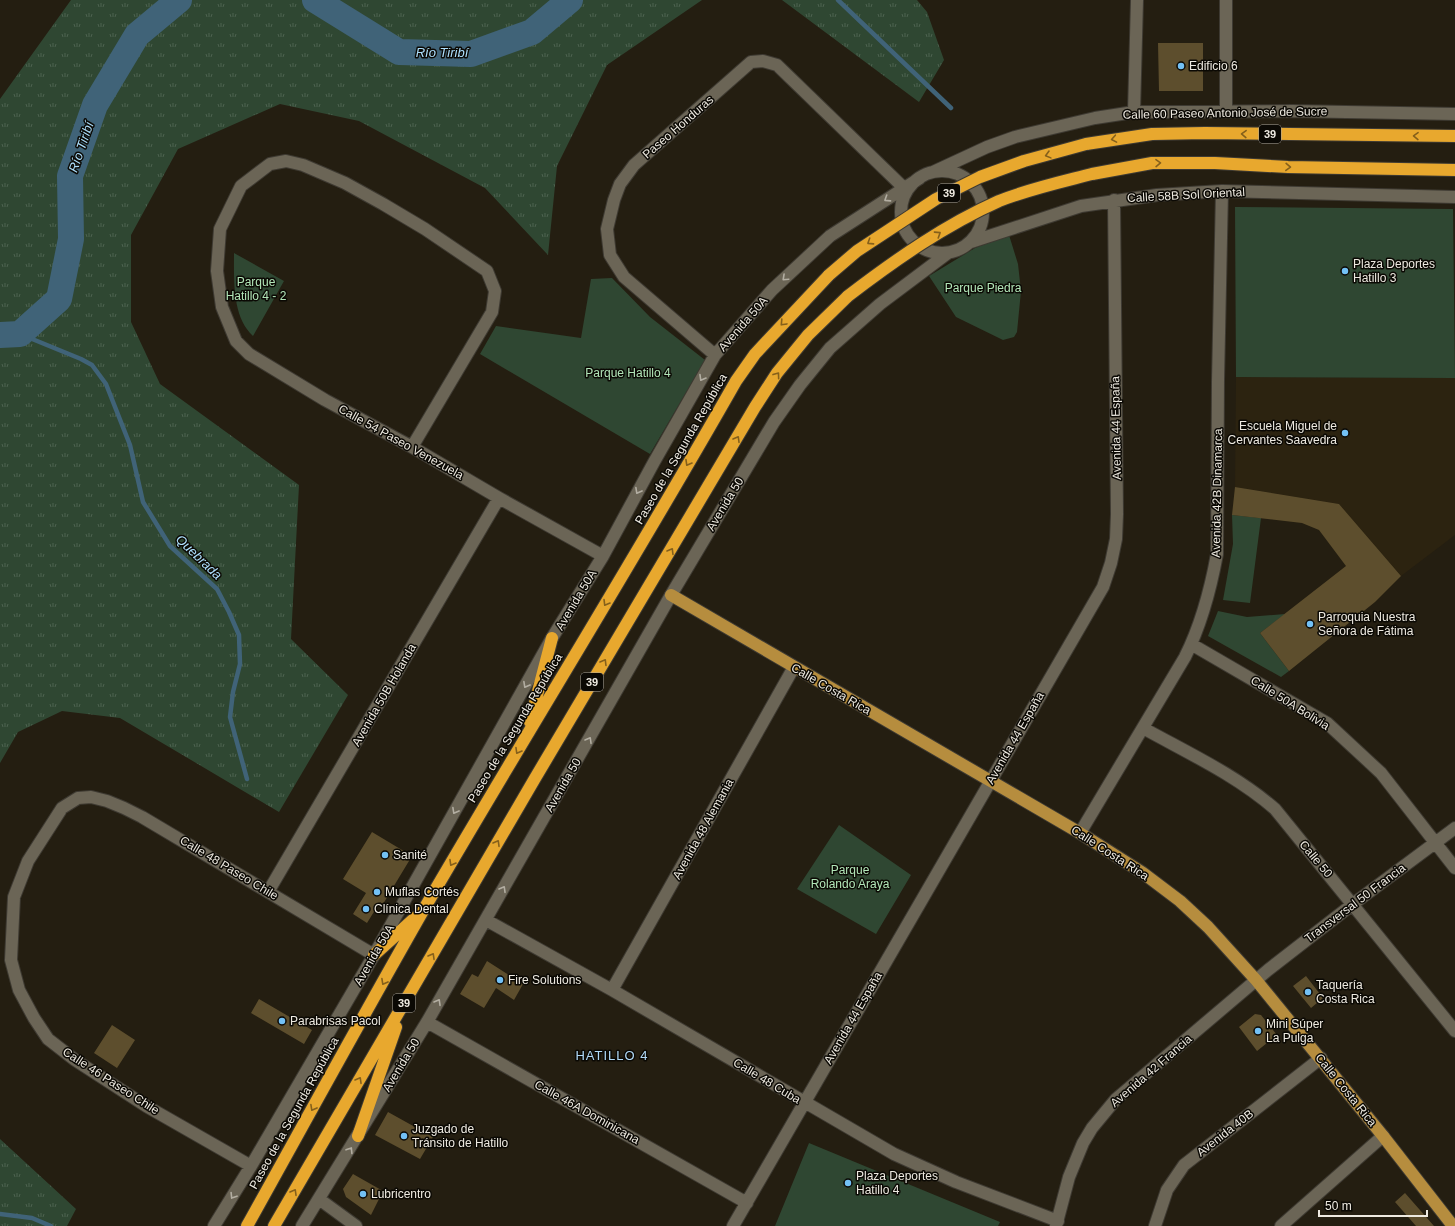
<svg xmlns="http://www.w3.org/2000/svg" width="1455" height="1226" font-family="Helvetica,sans-serif">
	<style>
		.built { fill: #2c2310 }
		.grass { fill: url(#grass-tufts) }
		.green { fill: #2f4732 }
		.lines { fill: none; stroke-linecap: round; stroke-linejoin: round }
		.stream { stroke: #406378; stroke-width: 4.5 }
		.river { stroke: #406378; stroke-width: 26 }
		.building { fill: #5d4e2d }
		.minor-casing { stroke: #3e3a32; stroke-width: 14 }
		.major-casing { stroke: #3e3a32; stroke-width: 14 }
		.highway-casing { stroke: #3e3a32; stroke-width: 14 }
		.minor { stroke: #6b6556; stroke-width: 12 }
		.major { stroke: #b68d3e; stroke-width: 12 }
		.highway { stroke: #e8a82e; stroke-width: 12 }
		.highway-bridge-casing { stroke: #3e3a32; stroke-width: 14; stroke-linecap: butt }
		.highway-bridge { stroke: #e8a82e; stroke-width: 12 }
		.oneway { stroke: #85601b }
		.oneway2 { stroke: #b3aea2 }
		.poi-dot { fill: #73c1f5; stroke: #0b0904; stroke-width: 1.5 }
		.labels { text-anchor: middle; dominant-baseline: central; stroke-width: 3; stroke-linejoin: round; paint-order: stroke }
		.shield { fill: #0b0904; stroke: #aaa69f; stroke-width: 1 }
		.shield-label { font-size: 11px; font-weight: bold; fill: #eeeae1 }
		.poi-label { font-size: 12px; fill: #eeeae1; stroke: #0b0904; text-anchor: start }
		.street-label { font-size: 12px; fill: #eeeae1; stroke: #0b0904 }
		.park-label { font-size: 12px; fill: #b2e6b8; stroke: #0b0904 }
		.water-label { font-size: 13px; font-style: italic; fill: #aee0fe; stroke: #0b0904 }
		.neighbourhood-label { font-size: 13px; letter-spacing: 1px; fill: #b1daf8; stroke: #0b0904 }
	</style>
	<defs>
		<pattern id="grass-tufts" width="24" height="20" patternUnits="userSpaceOnUse"><rect width="24" height="20" fill="#2f4732"/><path d="M3 7l-1-3M5 7V3M7 7l1-3M15 17l-1-3M17 17v-4M19 17l1-3" fill="none" stroke="#4d624f"/></pattern>
	</defs>
	<rect width="100%" height="100%" fill="#241e11"/>
	<path class="built" d="M1236,377L1455,378V535L1401,576L1339,504L1235,487Z"/>
	<path class="grass" d="M71,0H702L607,65L557,166L548,255L485,188L359,121L280,104L178,149L131,235V322L160,384L299,485L291,639L348,695L279,812L120,718L62,711L18,732L0,763V99Z
		M782,0H917L927,12L944,60L919,102Z
		M0,1139L76,1209L67,1226H0Z"/>
	<path class="green" d="M1235,207L1453,209L1455,378L1236,377Z
		M1009,235L1018,264L1021,291L1017,332L1014,337L1003,340L956,317L929,276L975,248Z
		M234,253L284,281L253,336C232,317 234,280 234,253Z
		M612,278L650,317L705,360L650,454L480,354L496,326L581,338L591,279Z
		M1232,515L1261,518L1250,603L1223,600L1233,544Z
		M1218,611L1247,617L1285,614L1260,633L1289,671L1281,677L1208,636Z
		M839,825L911,875L876,934L797,889Z
		M809,1143L1000,1222L998,1226H775Z"/>
	<g class="lines">
		<path class="stream" d="M838,0L951,108
			M20,334L81,359L92,365L106,384L130,445L143,502L170,546L217,589L229,612L239,635L240,664L233,692L230,717L247,779
			M0,1214L32,1218L51,1226"/>
		<path class="river" d="M315,0L399,52L471,54L532,32L570,0
			M0,335L20,334L59,299L71,239L70,176L95,105L137,35L179,0"/>
	</g>
	<path class="building" d="M1158,43H1203V91H1159Z
		M1235,487L1339,504L1401,576L1375,602L1289,671L1260,633L1346,566L1319,530L1302,523L1232,515Z
		M372,832L412,856L383,904L380,902L367,923L353,914L366,893L343,879Z
		M487,961L523,984L514,1000L496,988L484,1008L460,994L472,974L478,977Z
		M1306,976L1323,998L1311,1008L1293,986Z
		M259,999L312,1030L304,1044L251,1013Z
		M1255,1014L1261,1015L1277,1035L1257,1051L1239,1027Z
		M112,1025L135,1040L117,1068L94,1053Z
		M388,1112L433,1137L420,1159L375,1135Z
		M353,1174L383,1191L371,1215L346,1197L343,1189Z
		M1405,1193L1434,1226H1416L1395,1202Z"/>
	<g class="lines">
		<defs>
			<path id="minor" d="M1226,111V0
				M1134,112L1137,0
				M901 212a41 41 0 1 1 82 0a41 41 0 1 1-82 0Z
				M933,172L987,147L1015,137L1095,118L1134,112L1292,111L1455,114
				M971,242L1081,206L1157,195L1222,191L1455,197
				M715,355L624,277L610,255L607,229L614,200L620,184L634,165L751,62L763,61L777,65L904,188
				M412,447L492,312L495,291L487,271L425,229L383,204L345,183L303,165L286,161L270,164L241,186L220,229L217,271L222,307L236,341L249,354L325,400L412,447L499,498L603,556
				M1191,644L1327,723L1381,773L1455,868
				M1143,728C1188,753 1236,775 1275,809L1455,1031
				M1080,833L1185,657C1200,627 1211,587 1217,554L1218,381L1222,191
				M268,892L499,498
				M486,920L612,990L894,1154L956,1182L1058,1221
				M612,990L794,667
				M427,1022L747,1203
				M251,1166L146,1106L75,1060L48,1039L34,1018L19,990L11,960L14,897L28,861L62,808L78,798L91,797L107,801L124,808L142,817L374,955
				M319,1199L356,1226
				M214,1226L251,1166L374,955L552,638L603,556L654,462L715,355L772,290L830,236L920,178
				M302,1226L427,1022L671,595L774,422L800,385L830,348L880,304L948,253
				M733,1226L1103,587L1111,563L1116,539L1117,514L1114,200
				M1056,1226L1069,1177L1083,1143L1092,1128L1116,1099L1268,970L1353,904L1455,828
				M1155,1226L1167,1190L1184,1165L1321,1058
				M1281,1226L1383,1136"/>
			<path id="major" d="M671,595L1080,833L1143,873L1180,901L1208,927L1256,980L1383,1136L1453,1226"/>
			<path id="highway" d="M1086,144L1152,134L1205,133L1455,136
				M1092,174L1152,163H1215L1288,167L1455,170
				M530,722L552,638
				M374,955L416,917
				M358,1136L396,1027
				M247,1226C306,1120 364,1014 424,909C527,732 635,559 736,381L755,354L829,275
				M274,1226L534,780L755,407L777,373L808,335L848,296"/>
		</defs>
		<use href="#minor" class="minor-casing"/>
		<use href="#major" class="major-casing"/>
		<use href="#highway" class="highway-casing"/>
		<use href="#minor" class="minor"/>
		<use href="#major" class="major"/>
		<use href="#highway" class="highway"/>
		<defs>
			<path id="highway-bridge" d="M829,275L857,251L936,199L980,177L1024,161L1086,144
				M848,296C895,260 945,225 999,201C1029,189 1061,182 1092,174"/>
		</defs>
		<use href="#highway-bridge" class="highway-bridge-casing"/>
		<use href="#highway-bridge" class="highway-bridge"/>
	</g>
	<defs><path id="oneway-chevron" d="M-2-3.5L2.5 0L-2 3.5" fill="none" stroke-width="1.6" stroke-linecap="round" stroke-linejoin="round"/></defs>
	<g class="oneway">
		<use href="#oneway-chevron" transform="translate(1244 134) rotate(-178)"/>
		<use href="#oneway-chevron" transform="translate(1416 136) rotate(-179)"/>
		<use href="#oneway-chevron" transform="translate(1114 139) rotate(170)"/>
		<use href="#oneway-chevron" transform="translate(1048 155) rotate(165)"/>
		<use href="#oneway-chevron" transform="translate(1158 163) rotate(-1)"/>
		<use href="#oneway-chevron" transform="translate(1288 167) rotate(2)"/>
		<use href="#oneway-chevron" transform="translate(938 234) rotate(-33)"/>
		<use href="#oneway-chevron" transform="translate(870 242) rotate(147)"/>
		<use href="#oneway-chevron" transform="translate(783 323) rotate(133)"/>
		<use href="#oneway-chevron" transform="translate(777 375) rotate(-54)"/>
		<use href="#oneway-chevron" transform="translate(737 439) rotate(-60)"/>
		<use href="#oneway-chevron" transform="translate(688 463) rotate(120)"/>
		<use href="#oneway-chevron" transform="translate(671 551) rotate(-59)"/>
		<use href="#oneway-chevron" transform="translate(606 603) rotate(121)"/>
		<use href="#oneway-chevron" transform="translate(604 662) rotate(-59)"/>
		<use href="#oneway-chevron" transform="translate(518 751) rotate(120)"/>
		<use href="#oneway-chevron" transform="translate(497 843) rotate(-60)"/>
		<use href="#oneway-chevron" transform="translate(452 863) rotate(120)"/>
		<use href="#oneway-chevron" transform="translate(432 956) rotate(-60)"/>
		<use href="#oneway-chevron" transform="translate(384 982) rotate(119)"/>
		<use href="#oneway-chevron" transform="translate(359 1080) rotate(-60)"/>
		<use href="#oneway-chevron" transform="translate(313 1108) rotate(119)"/>
		<use href="#oneway-chevron" transform="translate(294 1192) rotate(-60)"/>
	</g>
	<g class="oneway2">
		<use href="#oneway-chevron" transform="translate(887 199) rotate(147)"/>
		<use href="#oneway-chevron" transform="translate(785 278) rotate(137)"/>
		<use href="#oneway-chevron" transform="translate(702 378) rotate(120)"/>
		<use href="#oneway-chevron" transform="translate(638 491) rotate(119)"/>
		<use href="#oneway-chevron" transform="translate(526 685) rotate(119)"/>
		<use href="#oneway-chevron" transform="translate(589 740) rotate(-60)"/>
		<use href="#oneway-chevron" transform="translate(455 811) rotate(119)"/>
		<use href="#oneway-chevron" transform="translate(503 889) rotate(-60)"/>
		<use href="#oneway-chevron" transform="translate(438 1002) rotate(-60)"/>
		<use href="#oneway-chevron" transform="translate(350 1150) rotate(-58)"/>
		<use href="#oneway-chevron" transform="translate(233 1196) rotate(122)"/>
	</g>
	<g class="poi-dot">
		<circle cx="1181" cy="66" r="4"/>
		<circle cx="1345" cy="271" r="4"/>
		<circle cx="1345" cy="433" r="4"/>
		<circle cx="1310" cy="624" r="4"/>
		<circle cx="385" cy="855" r="4"/>
		<circle cx="377" cy="892" r="4"/>
		<circle cx="366" cy="909" r="4"/>
		<circle cx="500" cy="980" r="4"/>
		<circle cx="1308" cy="992" r="4"/>
		<circle cx="282" cy="1021" r="4"/>
		<circle cx="1258" cy="1031" r="4"/>
		<circle cx="404" cy="1136" r="4"/>
		<circle cx="848" cy="1183" r="4"/>
		<circle cx="363" cy="1194" r="4"/>
	</g>
	<g class="labels">
		<g class="shield">
			<rect x="1259" y="125" width="22" height="18" rx="3"/>
			<rect x="938" y="184" width="22" height="18" rx="3"/>
			<rect x="581" y="673" width="22" height="18" rx="3"/>
			<rect x="393" y="994" width="22" height="18" rx="3"/>
		</g>
		<g class="shield-label">
			<text x="1270" y="134">39</text>
			<text x="949" y="193">39</text>
			<text x="592" y="682">39</text>
			<text x="404" y="1003">39</text>
		</g>
		<g class="poi-label">
			<text x="1189" y="66">Edificio 6</text>
			<text x="1353" y="264">Plaza Deportes<tspan x="1353" dy="14">Hatillo 3</tspan></text>
			<text x="1337" y="426" text-anchor="end">Escuela Miguel de<tspan x="1337" dy="14">Cervantes Saavedra</tspan></text>
			<text x="1318" y="617">Parroquia Nuestra<tspan x="1318" dy="14">Señora de Fátima</tspan></text>
			<text x="393" y="855">Sanité</text>
			<text x="385" y="892">Muflas Cortés</text>
			<text x="374" y="909">Clínica Dental</text>
			<text x="508" y="980">Fire Solutions</text>
			<text x="1316" y="985">Taquería<tspan x="1316" dy="14">Costa Rica</tspan></text>
			<text x="290" y="1021">Parabrisas Pacol</text>
			<text x="1266" y="1024">Mini Súper<tspan x="1266" dy="14">La Pulga</tspan></text>
			<text x="412" y="1129">Juzgado de<tspan x="412" dy="14">Tránsito de Hatillo</tspan></text>
			<text x="856" y="1176">Plaza Deportes<tspan x="856" dy="14">Hatillo 4</tspan></text>
			<text x="371" y="1194">Lubricentro</text>
		</g>
		<g class="street-label">
			<text transform="translate(1225 113) rotate(-1)">Calle 60 Paseo Antonio José de Sucre</text>
			<text transform="translate(678 127) rotate(-41)">Paseo Honduras</text>
			<text transform="translate(1186 195) rotate(-3)">Calle 58B Sol Oriental</text>
			<text transform="translate(743 324) rotate(-49)">Avenida 50A</text>
			<text transform="translate(1116 428) rotate(-91)">Avenida 44 España</text>
			<text transform="translate(401 442) rotate(29)">Calle 54 Paseo Venezuela</text>
			<text transform="translate(681 449) rotate(-60)">Paseo de la Segunda República</text>
			<text transform="translate(1217 493) rotate(-89)">Avenida 42B Dinamarca</text>
			<text transform="translate(725 504) rotate(-59)">Avenida 50</text>
			<text transform="translate(576 600) rotate(-59)">Avenida 50A</text>
			<text transform="translate(831 689) rotate(30)">Calle Costa Rica</text>
			<text transform="translate(384 695) rotate(-60)">Avenida 50B Holanda</text>
			<text transform="translate(1290 703) rotate(32)">Calle 50A Bolivia</text>
			<text transform="translate(515 728) rotate(-59)">Paseo de la Segunda República</text>
			<text transform="translate(1015 738) rotate(-60)">Avenida 44 España</text>
			<text transform="translate(563 785) rotate(-60)">Avenida 50</text>
			<text transform="translate(703 829) rotate(-61)">Avenida 48 Alemania</text>
			<text transform="translate(1110 853) rotate(33)">Calle Costa Rica</text>
			<text transform="translate(1316 859) rotate(50)">Calle 50</text>
			<text transform="translate(229 868) rotate(31)">Calle 48 Paseo Chile</text>
			<text transform="translate(1355 903) rotate(-37)">Transversal 50 Francia</text>
			<text transform="translate(374 955) rotate(-60)">Avenida 50A</text>
			<text transform="translate(853 1018) rotate(-60)">Avenida 44 España</text>
			<text transform="translate(401 1065) rotate(-59)">Avenida 50</text>
			<text transform="translate(1151 1071) rotate(-41)">Avenida 42 Francia</text>
			<text transform="translate(111 1081) rotate(33)">Calle 46 Paseo Chile</text>
			<text transform="translate(767 1081) rotate(31)">Calle 48 Cuba</text>
			<text transform="translate(1346 1090) rotate(51)">Calle Costa Rica</text>
			<text transform="translate(587 1112) rotate(29)">Calle 46A Dominicana</text>
			<text transform="translate(294 1113) rotate(-61)">Paseo de la Segunda República</text>
			<text transform="translate(1225 1133) rotate(-38)">Avenida 40B</text>
		</g>
		<g class="park-label">
			<text x="256" y="282">Parque<tspan x="256" dy="14">Hatillo 4 - 2</tspan></text>
			<text x="983" y="288">Parque Piedra</text>
			<text x="628" y="373">Parque Hatillo 4</text>
			<text x="850" y="870">Parque<tspan x="850" dy="14">Rolando Araya</tspan></text>
		</g>
		<g class="water-label">
			<text x="442" y="52">Río Tiribí</text>
			<text transform="translate(81 147) rotate(-71)">Río Tiribí</text>
			<text transform="translate(199 557) rotate(44)">Quebrada</text>
		</g>
		<g class="neighbourhood-label">
			<text x="612" y="1055">HATILLO 4</text>
		</g>
	</g>
	<path d="M1319 1210v6h108v-6" fill="none" stroke="#eeeae1" stroke-width="2"/>
	<text x="1325" y="1210" font-size="12" fill="#eeeae1" stroke="#0b0904" stroke-width="3" paint-order="stroke">50 m</text>
</svg>
